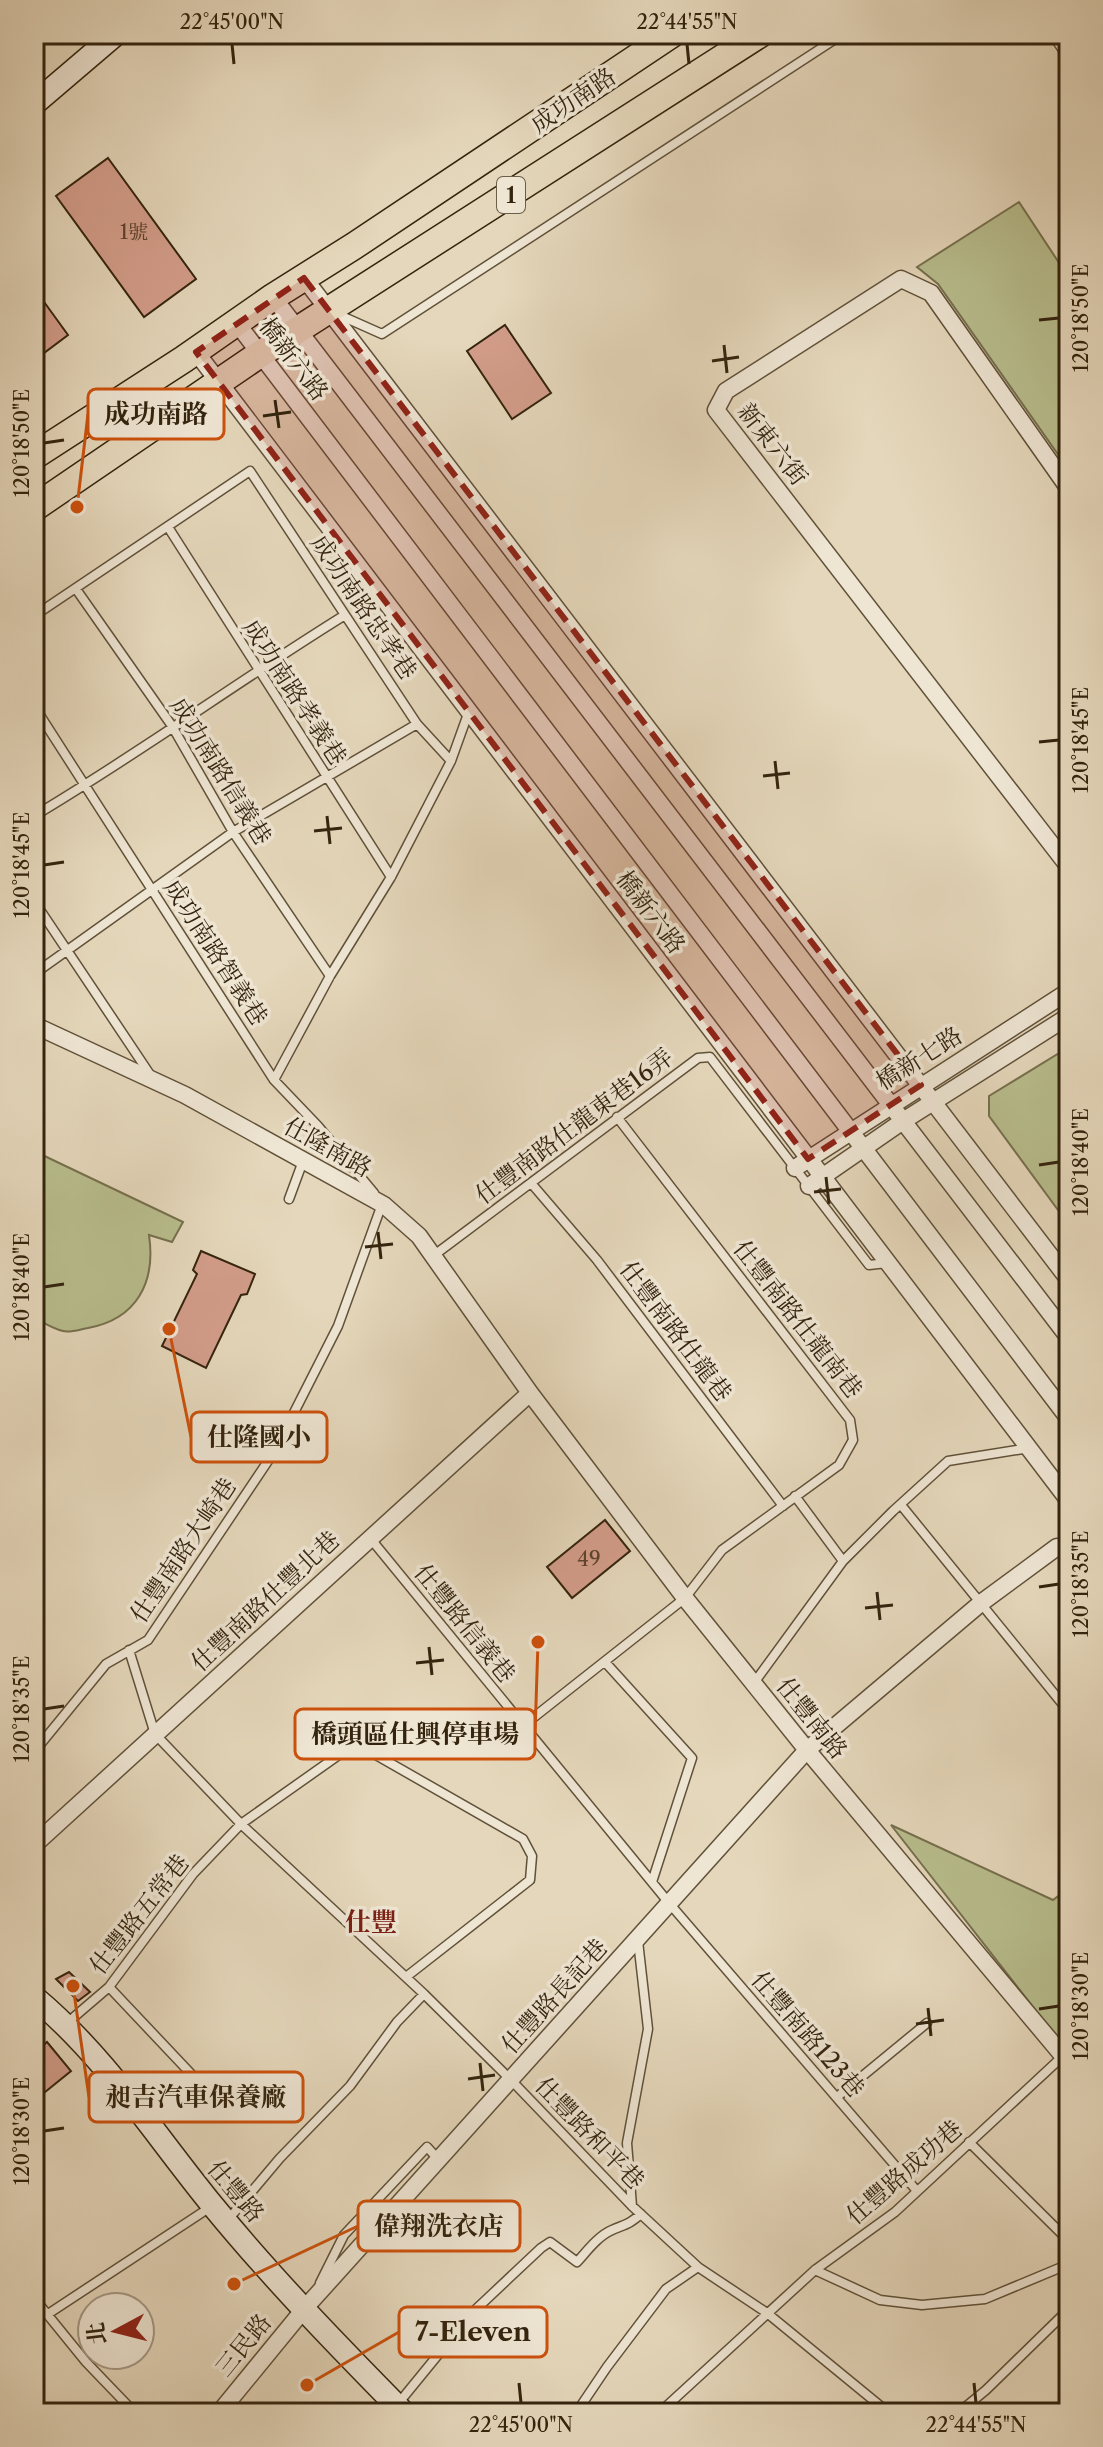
<svg xmlns="http://www.w3.org/2000/svg" width="1103" height="2447" font-family="'Libre Caslon Text','Noto Serif TC',serif">
	<style>
		.green { fill: #b8bd8d; stroke: #76704e; stroke-width: 2 }
		.building { fill: #d39d8a; stroke: #34240e; stroke-width: 2 }
		.lines { fill: none; stroke-linecap: round; stroke-linejoin: round }
		.lane-casing { stroke: #605139; stroke-width: 11 }
		.street-casing { stroke: #605139; stroke-width: 19 }
		.secondary-casing { stroke: #34240e; stroke-width: 25 }
		.primary-casing { stroke: #34240e; stroke-width: 29 }
		.lane { stroke: #eee5d3; stroke-width: 8 }
		.street { stroke: #eee5d3; stroke-width: 16 }
		.secondary { stroke: #eee5d3; stroke-width: 22 }
		.primary { stroke: #e5d7bb; stroke-width: 26 }
		.marked { fill: #8f2418; fill-opacity: 0.2; stroke: #8f2418; stroke-width: 6; stroke-dasharray: 16 10; stroke-linejoin: round }
		.ticks { fill: none; stroke: #34240e; stroke-width: 3 }
		.labels { text-anchor: middle; dominant-baseline: central; stroke-width: 7; stroke-linejoin: round; paint-order: stroke }
		.number-label { font-size: 20px; fill: #5c422d }
		.shield { fill: #eee5d3; stroke: #6c5e49; stroke-width: 2 }
		.shield-label { font-size: 22px; font-weight: bold; fill: #34240e }
		.street-label { font-size: 24px; fill: #34240e; stroke: #eee5d3 }
		.neighbourhood-label { font-size: 26px; font-weight: bold; fill: #7a1f14; stroke: #eee5d3 }
		.leader { fill: none; stroke: #cd510c; stroke-width: 3 }
		.callout-dot { fill: #cd510c; stroke: #eee5d3; stroke-width: 3 }
		.callout { fill: #eee5d3; stroke: #cd510c; stroke-width: 3 }
		.callout-label { font-size: 26px; text-anchor: middle; font-weight: bold; fill: #34240e }
		.neatline { fill: none; stroke: #34240e; stroke-width: 3 }
		.ticks-label { font-size: 20px; text-anchor: middle; fill: #34240e }
	</style>
	<rect width="100%" height="100%" fill="#e5d7bb"/>
	<filter id="stains"><feTurbulence type="fractalNoise" baseFrequency=".0025" numOctaves="4"/><feColorMatrix values="0 0 0 0 .2 0 0 0 0 .09 0 0 0 0 .02 0 0 0 .5 -.17"/></filter>
	<radialGradient id="worn" r=".72"><stop offset=".6" stop-color="#630" stop-opacity="0"/><stop offset="1" stop-color="#630" stop-opacity=".3"/></radialGradient>
	<path class="green" d="M1019,202L1069,278V470L938,284L917,267Z
		M1069,1047V1225L989,1116V1096Z
		M34,1151L183,1222L172,1242L149,1235C156,1282 137,1319 88,1328C81,1329 70,1333 63,1331C53,1329 43,1322 34,1318Z
		M891,1825L1053,1900L1061,1894L1069,1897V2053Z"/>
	<path class="building" d="M108,158L196,279L144,317L56,196Z
		M34,288L68,335L44,353L34,339Z
		M505,325L551,393L512,419L467,351Z
		M201,1251L255,1274L247,1294L241,1295L206,1368L162,1346L197,1274L193,1270Z
		M605,1520L630,1551L572,1598L547,1567Z
		M69,1972L90,1992L78,2001L56,1979Z
		M47,2042L71,2071L34,2101V2053Z"/>
	<g class="lines">
		<defs>
			<path id="lane" d="M337,314L382,334L843,34
				M168,527L391,877
				M76,589L172,726L233,832L330,976
				M34,616L250,471L417,724L451,761
				M34,706L274,1080L318,1126L374,1193
				M34,816C140,753 240,680 345,615
				M34,901L151,1076
				M34,974L233,832L417,724
				M274,1080L330,976L391,877L451,761L469,711
				M531,1183L597,1260L783,1506
				M289,1199L303,1161
				M433,1256L698,1058L710,1057L869,1265L887,1263
				M795,1496L843,1561
				M901,1505L1069,1712
				M370,1538L669,1903L917,2191
				M129,1650L155,1734L241,1824L424,1994L511,2080L632,2206L698,2267L767,2313L889,2413
				M605,1662L692,1758L652,1882
				M754,1683L843,1561L893,1511L948,1461L1029,1448
				M524,1725L685,1598L722,1550L839,1465L853,1440L850,1420L617,1117
				M34,1752L106,1664L148,1640L274,1452L338,1326L382,1204
				M109,1987L227,2112
				M67,2023L109,1987L193,1874L241,1824L343,1752L369,1751L523,1839L532,1856L530,1880L406,1977
				M837,2097L927,2023
				M969,2142L1069,2241
				M632,2206L627,2143L648,2029L638,1941
				M227,2221L280,2158L350,2086L397,2022L424,1994
				M815,2270L880,2300L922,2305L985,2299L1069,2264
				M320,2283L344,2235L427,2147L438,2159
				M34,2298L86,2362L135,2413
				M48,2314L212,2206
				M397,2405L473,2312L541,2248L550,2242L577,2262C587,2251 598,2236 612,2230C626,2224 628,2225 641,2214
				M576,2413L607,2367L666,2289L698,2267
				M659,2413L815,2270L895,2212L1063,2056
				M958,2413L986,2390L1069,2309"/>
			<path id="street" d="M1057,34L1069,52
				M304,278L1069,1280
				M273,297L1069,1338
				M236,322L1069,1419
				M196,352L1069,1501
				M1069,489L931,293L901,279L726,391L716,410L1069,867
				M34,1025L185,1095L384,1205L419,1236L530,1393L685,1598L807,1750L1069,2063
				M795,1168L1069,991
				M809,1186L903,1121L1069,1016
				M34,1845L530,1393
				M219,2413L305,2308L807,1750L981,1603L1057,1547L1069,1550"/>
			<path id="secondary" d="M34,104L116,34
				M34,1997C105,2056 155,2135 213,2206C272,2278 338,2346 404,2413"/>
			<path id="primary" d="M34,456L184,359L273,297L354,246L672,34
				M34,508L260,354L760,34"/>
		</defs>
		<use href="#lane" class="lane-casing"/>
		<use href="#street" class="street-casing"/>
		<use href="#secondary" class="secondary-casing"/>
		<use href="#primary" class="primary-casing"/>
		<use href="#lane" class="lane"/>
		<use href="#street" class="street"/>
		<use href="#secondary" class="secondary"/>
		<use href="#primary" class="primary"/>
	</g>
	<path class="marked" d="M304,278L921,1085L808,1159L196,352Z"/>
	<path class="ticks" d="M232,44L234,64M687,44L689,64M1039,320L1059,318M724,345L727,373M712,361L739,357M275,400L279,428M263,416L291,412M44,443L64,440M1039,742L1059,740M775,761L778,789M763,776L790,773M327,816L330,844M314,831L342,828M44,865L64,862M1039,1165L1059,1162M826,1177L829,1204M814,1192L841,1189M378,1232L381,1259M365,1247L393,1244M44,1287L64,1284M1039,1587L1059,1584M877,1592L880,1620M865,1608L893,1605M429,1647L432,1675M416,1663L444,1660M44,1709L64,1706M928,2008L931,2036M1039,2009L1059,2006M916,2024L944,2020M480,2063L483,2091M468,2079L495,2075M44,2131L64,2128M519,2383L521,2403M974,2383L976,2403"/>
	<g class="labels">
		<g class="number-label">
			<text x="134" y="232">1號</text>
			<text x="589" y="1559">49</text>
		</g>
		<rect class="shield" x="497" y="177" width="28" height="36" rx="6"/>
		<g class="shield-label">
			<text x="511" y="195">1</text>
		</g>
		<g class="street-label">
			<text transform="translate(573 100) rotate(-34)">成功南路</text>
			<text transform="translate(294 359) rotate(53)">橋新六路</text>
			<text transform="translate(773 444) rotate(52)">新東六街</text>
			<text transform="translate(364 607) rotate(56)">成功南路忠孝巷</text>
			<text transform="translate(295 692) rotate(57)">成功南路孝義巷</text>
			<text transform="translate(221 771) rotate(58)">成功南路信義巷</text>
			<text transform="translate(651 912) rotate(53)">橋新六路</text>
			<text transform="translate(216 952) rotate(57)">成功南路智義巷</text>
			<text transform="translate(919 1058) rotate(-32)">橋新七路</text>
			<text transform="translate(574 1126) rotate(-37)">仕豐南路仕龍東巷16弄</text>
			<text transform="translate(328 1147) rotate(29)">仕隆南路</text>
			<text transform="translate(798 1319) rotate(52)">仕豐南路仕龍南巷</text>
			<text transform="translate(676 1331) rotate(53)">仕豐南路仕龍巷</text>
			<text transform="translate(183 1550) rotate(-56)">仕豐南路大崎巷</text>
			<text transform="translate(265 1601) rotate(-43)">仕豐南路仕豐北巷</text>
			<text transform="translate(465 1623) rotate(51)">仕豐路信義巷</text>
			<text transform="translate(812 1718) rotate(51)">仕豐南路</text>
			<text transform="translate(139 1914) rotate(-52)">仕豐路五常巷</text>
			<text transform="translate(554 1996) rotate(-48)">仕豐路長記巷</text>
			<text transform="translate(808 2034) rotate(49)">仕豐南路123巷</text>
			<text transform="translate(590 2133) rotate(46)">仕豐路和平巷</text>
			<text transform="translate(904 2172) rotate(-41)">仕豐路成功巷</text>
			<text transform="translate(236 2191) rotate(50)">仕豐路</text>
			<text transform="translate(243 2345) rotate(-51)">三民路</text>
		</g>
		<g class="neighbourhood-label">
			<text x="371" y="1922">仕豐</text>
		</g>
	</g>
	<path class="leader" d="M77 507L88 414M169 1329L191 1437M538 1642L535 1734M73 1986L89 2097M234 2284L358 2226M307 2385L399 2332"/>
	<g class="callout-dot">
		<circle cx="77" cy="507" r="8"/>
		<circle cx="169" cy="1329" r="8"/>
		<circle cx="538" cy="1642" r="8"/>
		<circle cx="73" cy="1986" r="8"/>
		<circle cx="234" cy="2284" r="8"/>
		<circle cx="307" cy="2385" r="8"/>
	</g>
	<g class="callout">
		<rect x="88" y="389" width="136" height="50" rx="8"/>
		<rect x="191" y="1412" width="136" height="50" rx="8"/>
		<rect x="295" y="1709" width="240" height="50" rx="8"/>
		<rect x="89" y="2072" width="214" height="50" rx="8"/>
		<rect x="358" y="2201" width="162" height="50" rx="8"/>
		<rect x="399" y="2307" width="148" height="50" rx="8"/>
	</g>
	<g class="callout-label">
		<text x="156" y="423">成功南路</text>
		<text x="259" y="1446">仕隆國小</text>
		<text x="415" y="1743">橋頭區仕興停車場</text>
		<text x="196" y="2106">昶吉汽車保養廠</text>
		<text x="439" y="2235">偉翔洗衣店</text>
		<text x="473" y="2341">7-Eleven</text>
	</g>
	<rect width="1103" height="2447" fill="none" stroke="#e5d7bb" stroke-width="88"/>
	<g transform="translate(116 2331) rotate(263)"><circle r="38" fill="#eee5d3" stroke="#a49884" stroke-width="2"/>
	<path d="M0-6L14 30L0 20L-14 30Z" fill="#8f2418"/>
	<text y="-12" font-size="22" font-weight="bold" text-anchor="middle" fill="#34240e">北</text>
	</g>
	<rect x="44" y="44" width="1015" height="2359" class="neatline"/>
	<g class="ticks-label">
		<text x="232" y="29">22°45'00"N</text>
		<text x="687" y="29">22°44'55"N</text>
		<text transform="translate(1081 318) rotate(-90)" y="7">120°18'50"E</text>
		<text transform="translate(22 443) rotate(-90)" y="7">120°18'50"E</text>
		<text transform="translate(1081 740) rotate(-90)" y="7">120°18'45"E</text>
		<text transform="translate(22 865) rotate(-90)" y="7">120°18'45"E</text>
		<text transform="translate(1081 1162) rotate(-90)" y="7">120°18'40"E</text>
		<text transform="translate(22 1287) rotate(-90)" y="7">120°18'40"E</text>
		<text transform="translate(1081 1584) rotate(-90)" y="7">120°18'35"E</text>
		<text transform="translate(22 1709) rotate(-90)" y="7">120°18'35"E</text>
		<text transform="translate(1081 2006) rotate(-90)" y="7">120°18'30"E</text>
		<text transform="translate(22 2131) rotate(-90)" y="7">120°18'30"E</text>
		<text x="521" y="2432">22°45'00"N</text>
		<text x="976" y="2432">22°44'55"N</text>
	</g>
	<rect width="100%" height="100%" filter="url(#stains)"/>
	<rect width="100%" height="100%" fill="url(#worn)"/>
</svg>
